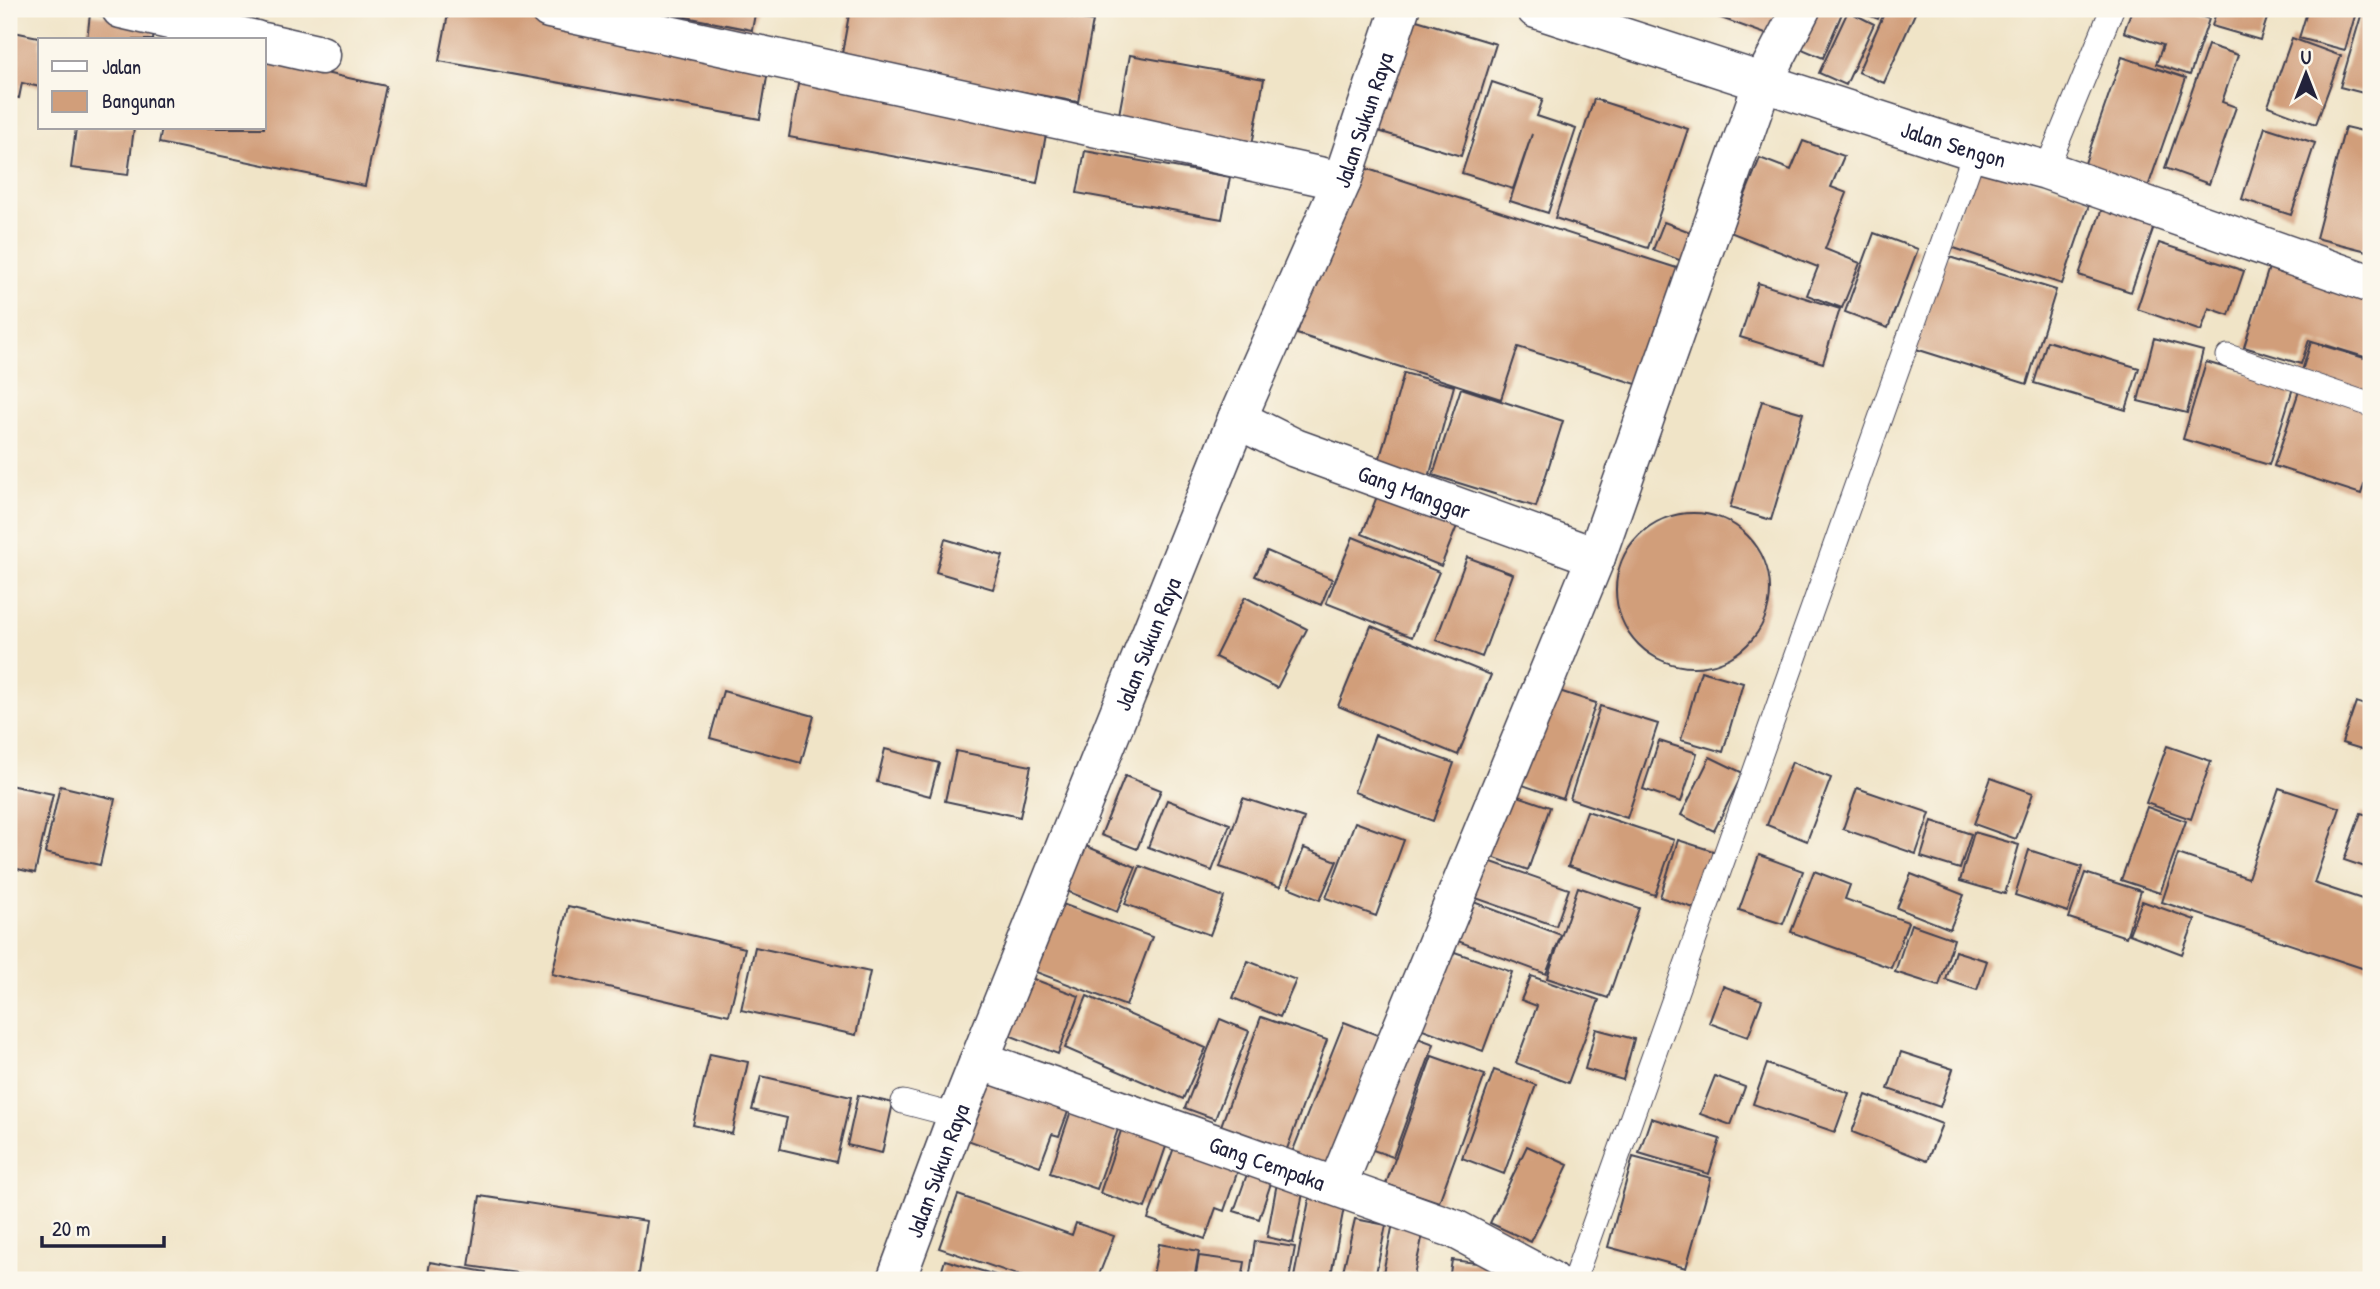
<svg xmlns="http://www.w3.org/2000/svg" width="2380" height="1289" font-family="'Patrick Hand',sans-serif">
	<style>
		.building { fill: #d19e7a }
		.lines { fill: none; stroke-linecap: round; stroke-linejoin: round }
		.service-casing { stroke: #413f50; stroke-width: 25 }
		.minor-casing { stroke: #413f50; stroke-width: 41 }
		.tertiary-casing { stroke: #413f50; stroke-width: 41 }
		.service { stroke: #fff; stroke-width: 23 }
		.minor { stroke: #fff; stroke-width: 38 }
		.tertiary { stroke: #fff; stroke-width: 38 }
		.labels { text-anchor: middle; dominant-baseline: central; stroke-width: 7; stroke-linejoin: round; paint-order: stroke }
		.street-label { font-size: 23px; fill: #22223b; stroke: #fbf7ec }
	</style>
	<rect width="100%" height="100%" fill="#fbf7ec"/>
	<filter id="ink" filterUnits="userSpaceOnUse"><feTurbulence type="fractalNoise" baseFrequency=".0143" numOctaves="2"/><feDisplacementMap in="SourceGraphic" scale="14" xChannelSelector="R" yChannelSelector="G"/><feConvolveMatrix kernelMatrix="1 2 1 2 8 2 1 2 1" color-interpolation-filters="sRGB"/></filter>
	<filter id="wash" filterUnits="userSpaceOnUse"><feTurbulence type="fractalNoise" baseFrequency=".00686" numOctaves="4" result="noise"/><feDisplacementMap in="SourceGraphic" scale="28" xChannelSelector="R" yChannelSelector="G"/><feGaussianBlur stdDeviation="1.57" result="paint"/><feColorMatrix in="noise" values="0 0 0 0 0 0 0 0 0 0 0 0 0 0 0 0 0 1.4 0 .05"/><feComposite in="paint" operator="in"/></filter>
	<g filter="url(#wash)">
		<rect width="100%" height="100%" fill="#f0e4c7"/>
		<g id="blocks">
			<path class="building" d="M9,9H14L10,29H9Z
				M449,9H495L770,59L760,119L439,61Z
				M645,9H756L752,30Z
				M850,9H1026L1093,21L1078,102L841,59Z
				M1696,9H1781L1771,36Z
				M1811,9H1837L1843,11L1823,58L1795,46Z
				M1854,9H1882L1878,19Z
				M1886,9H1917L1884,83L1858,72Z
				M2132,9H2180L2209,19L2190,75L2156,64L2163,45L2124,32Z
				M2217,9H2270L2260,40L2212,26Z
				M2308,9H2357L2345,50L2299,38Z
				M2363,9H2371V95L2340,87Z
				M1848,11L1874,24L1846,85L1819,73Z
				M90,14L155,22L153,40H87Z
				M1400,15L1496,44L1461,156L1365,127Z
				M9,31L48,39L40,40V87L22,83L19,98L9,96Z
				M2292,38L2341,56L2316,124L2268,106Z
				M2208,45L2238,55L2222,102L2236,107L2209,184L2165,168Z
				M1130,55L1264,79L1252,145L1118,120Z
				M2122,57L2186,78L2148,187L2084,166Z
				M264,60L386,86L365,186L159,143L162,128H264Z
				M800,73L1049,118L1037,183L789,137Z
				M1492,82L1543,99L1537,116L1576,129L1548,213L1510,201L1532,134L1513,189L1462,173Z
				M1594,99L1688,129L1648,248L1555,218Z
				M2265,127L2315,143L2291,215L2242,199Z
				M2345,127L2371,133V234L2367,251L2316,238Z
				M76,128H134L128,175L71,168Z
				M1803,141L1844,156L1831,187L1847,193L1825,249L1860,263L1842,308L1807,295L1818,267L1730,232L1760,158L1791,170Z
				M1085,151L1230,177L1222,219L1077,193Z
				M1977,161L2091,199L2062,284L1948,246Z
				M1352,164L1686,271L1649,388L1518,347L1501,399L1297,334Z
				M2107,194L2159,212L2131,292L2079,275Z
				M1664,222L1706,238L1695,266L1653,250Z
				M1874,233L1918,249L1888,328L1845,312Z
				M2159,243L2244,271L2229,315L2209,308L2201,331L2137,309Z
				M1946,256L2056,290L2027,384L1916,349Z
				M2271,261L2371,291V359L2309,340L2301,364L2244,347Z
				M1758,283L1840,309L1823,363L1740,337Z
				M2154,338L2203,351L2187,413L2138,401Z
				M2047,341L2139,368L2126,410L2034,383Z
				M2311,342L2371,360V373L2365,393L2301,374Z
				M2206,362L2293,388L2269,465L2183,439Z
				M1404,373L1454,386L1428,481L1377,468Z
				M2301,385L2371,408V462L2361,494L2274,466Z
				M1461,388L1563,421L1536,507L1433,475Z
				M1762,401L1803,413L1771,520L1730,508Z
				M1380,489L1459,521L1441,566L1362,534Z
				M1616 590a77 77 0 1 1 154 0a77 77 0 1 1-154 0Z
				M1353,537L1439,572L1412,637L1326,603Z
				M945,539L1003,556L993,589L936,572Z
				M1267,551L1332,579L1321,605L1255,576Z
				M1467,557L1513,574L1482,657L1436,640Z
				M1245,597L1307,629L1277,688L1215,657Z
				M1371,626L1491,675L1458,755L1338,706Z
				M1701,671L1743,683L1723,752L1681,740Z
				M1547,687L1596,703L1563,799L1514,782Z
				M723,691L814,716L801,763L710,738Z
				M2356,702L2371,707V752L2342,743Z
				M1600,706L1658,724L1627,818L1570,799Z
				M1375,735L1454,763L1433,821L1354,792Z
				M1659,741L1697,753L1681,802L1643,789Z
				M2167,746L2211,761L2191,819L2146,803Z
				M885,749L939,763L930,796L877,782Z
				M956,751L1031,766L1020,817L945,801Z
				M1710,757L1743,773L1714,831L1681,815Z
				M1792,762L1831,778L1807,841L1767,825Z
				M1125,776L1161,790L1137,849L1101,835Z
				M1991,778L2033,793L2016,839L1974,824Z
				M9,785L53,794L35,873L9,867Z
				M60,786L115,799L100,865L45,853Z
				M1857,788L1930,813L1916,854L1843,829Z
				M2279,788L2340,808L2314,883L2371,902V971L2162,902L2178,854L2248,878Z
				M1506,792L1550,807L1528,870L1484,854Z
				M1243,798L1304,818L1280,887L1220,867Z
				M1167,800L1230,824L1212,871L1148,847Z
				M2147,807L2186,821L2160,893L2121,880Z
				M1587,811L1674,840L1655,895L1568,866Z
				M2361,813L2371,816V869L2344,860Z
				M1932,821L1971,834L1960,869L1921,857Z
				M1355,822L1404,840L1376,916L1326,898Z
				M1974,832L2019,845L2005,894L1960,881Z
				M1678,840L1716,852L1697,909L1660,897Z
				M1081,844L1136,867L1117,912L1062,889Z
				M1304,848L1337,861L1320,900L1288,887Z
				M2029,850L2082,867L2068,912L2015,895Z
				M1759,855L1803,871L1783,924L1739,910Z
				M1483,859L1569,889L1556,926L1470,896Z
				M1140,866L1224,897L1210,935L1125,904Z
				M1814,871L1850,885L1845,899L1908,922L1891,968L1791,932Z
				M2085,873L2141,891L2126,937L2069,918Z
				M1911,874L1964,895L1950,929L1897,908Z
				M1578,887L1639,908L1608,998L1547,978Z
				M1463,898L1561,935L1546,974L1447,937Z
				M1054,901L1152,937L1126,1006L1028,969Z
				M2142,901L2195,920L2182,954L2129,934Z
				M568,906L745,948L729,1015L552,974Z
				M1911,924L1954,939L1939,986L1895,972Z
				M755,947L870,972L856,1035L741,1010Z
				M1446,949L1512,972L1483,1051L1417,1027Z
				M1955,951L1987,961L1977,990L1946,980Z
				M1248,961L1296,980L1280,1017L1233,998Z
				M1531,976L1599,1000L1568,1083L1516,1063L1537,1006L1521,1000Z
				M1028,977L1079,996L1058,1054L1006,1034Z
				M1723,986L1762,1000L1748,1037L1709,1023Z
				M1087,996L1206,1048L1183,1099L1065,1048Z
				M1261,1017L1327,1040L1284,1157L1218,1134Z
				M1220,1019L1249,1031L1215,1119L1185,1108Z
				M1344,1022L1380,1036L1324,1177L1288,1163Z
				M1596,1029L1634,1039L1623,1080L1585,1069Z
				M1404,1033L1434,1044L1393,1157L1364,1147Z
				M1901,1052L1953,1069L1940,1107L1888,1089Z
				M710,1054L748,1062L732,1134L693,1125Z
				M1432,1056L1485,1075L1439,1202L1386,1184Z
				M1767,1064L1849,1093L1835,1132L1753,1104Z
				M985,1067L1073,1098L1059,1136L1052,1134L1040,1166L959,1137Z
				M1494,1070L1536,1085L1504,1174L1462,1158Z
				M761,1076L851,1097L836,1162L780,1149L787,1118L752,1110Z
				M1715,1076L1745,1087L1731,1125L1700,1114Z
				M858,1095L893,1103L882,1153L847,1145Z
				M1866,1095L1942,1124L1927,1161L1852,1132Z
				M1075,1099L1123,1115L1097,1189L1050,1173Z
				M1126,1116L1171,1132L1145,1208L1100,1193Z
				M1651,1118L1720,1139L1709,1174L1639,1153Z
				M1175,1145L1239,1167L1224,1211L1216,1208L1205,1239L1148,1219Z
				M1527,1146L1568,1165L1531,1242L1490,1223Z
				M1633,1157L1711,1178L1686,1268L1608,1247Z
				M1251,1163L1275,1171L1259,1219L1234,1211Z
				M1279,1172L1306,1178L1293,1243L1267,1237Z
				M1311,1190L1346,1197L1330,1280H1313L1294,1277Z
				M958,1195L1072,1235L1076,1223L1114,1236L1097,1280H1032L939,1248Z
				M480,1196L647,1221L638,1280H564L469,1266Z
				M1355,1219L1386,1225L1375,1278L1343,1271Z
				M1393,1223L1424,1229L1413,1280L1382,1278Z
				M1255,1241L1295,1247L1289,1280H1249Z
				M1159,1244L1199,1251L1194,1280H1152Z
				M1199,1256L1245,1262L1242,1280H1195Z
				M945,1260L1002,1277L1001,1280H939Z
				M1452,1260L1493,1265L1491,1280H1449Z
				M430,1262L486,1272L484,1280H427Z"/>
		</g>
	</g>
	<g filter="url(#ink)">
		<use href="#blocks" fill-opacity="0" stroke="#413f50" stroke-width="2"/>
		<g class="lines">
			<defs>
				<path id="service" d="M2046,170L2112,9
					M2228,356L2371,405
					M903,1102L957,1116
					M1574,1280L1975,151"/>
				<g id="minor">
					<path d="M121,9L256,40"/>
					<path d="M549,9L1342,181"/>
					<path d="M264,42L321,55"/>
					<path id="s1" d="M1237,419L1295,448L1596,557"/>
					<path id="s2" d="M979,1060L1455,1229L1550,1280"/>
					<path d="M1337,1186L1596,557L1763,82L1801,9"/>
				</g>
				<g id="tertiary">
					<path id="s3" d="M1536,9L1975,151L2046,170L2371,284"/>
					<path id="s4" d="M896,1280L957,1116L1237,419L1342,181L1400,9"/>
				</g>
			</defs>
			<use href="#service" class="service-casing"/>
			<use href="#minor" class="minor-casing"/>
			<use href="#tertiary" class="tertiary-casing"/>
			<use href="#service" class="service"/>
			<use href="#minor" class="minor"/>
			<use href="#tertiary" class="tertiary"/>
		</g>
	</g>
	<g class="labels">
		<g class="street-label">
			<text stroke="none"><textPath href="#s4" startOffset="1251">Jalan Sukun Raya</textPath></text>
			<text stroke="none"><textPath href="#s3" startOffset="439">Jalan Sengon</textPath></text>
			<text stroke="none"><textPath href="#s1" startOffset="192">Gang Manggar</textPath></text>
			<text stroke="none"><textPath href="#s4" startOffset="684">Jalan Sukun Raya</textPath></text>
			<text stroke="none"><textPath href="#s2" startOffset="306">Gang Cempaka</textPath></text>
			<text stroke="none"><textPath href="#s4" startOffset="117">Jalan Sukun Raya</textPath></text>
		</g>
	</g>
	<rect width="2380" height="1289" fill="none" stroke="#fbf7ec" stroke-width="35"/>
	<rect x="38" y="38" width="228" height="91" fill="#fbf7ec" stroke="#a4a2a5" stroke-width="2"/>
	<rect x="52" y="61" width="35" height="10" fill="#ffffff" stroke="#a4a2a5" stroke-width="2"/>
	<text x="102" y="74" font-size="21" fill="#22223b">Jalan</text>
	<rect x="52" y="91" width="35" height="21" fill="#d19e7a" stroke="#a4a2a5" stroke-width="2"/>
	<text x="102" y="108" font-size="21" fill="#22223b">Bangunan</text>
	<g transform="translate(2306 74)" stroke="#fbf7ec" stroke-width="5" paint-order="stroke">
	<path d="M0-5L12 26L0 18L-12 26Z" fill="#22223b"/>
	<text y="-10" font-size="19" font-weight="bold" text-anchor="middle" fill="#22223b">U</text>
	</g>
	<path d="M42 1236v10h122v-10" fill="none" stroke="#22223b" stroke-width="3.5"/>
	<text x="52" y="1236" font-size="21" fill="#22223b" stroke="#fbf7ec" stroke-width="5" paint-order="stroke">20 m</text>
</svg>
